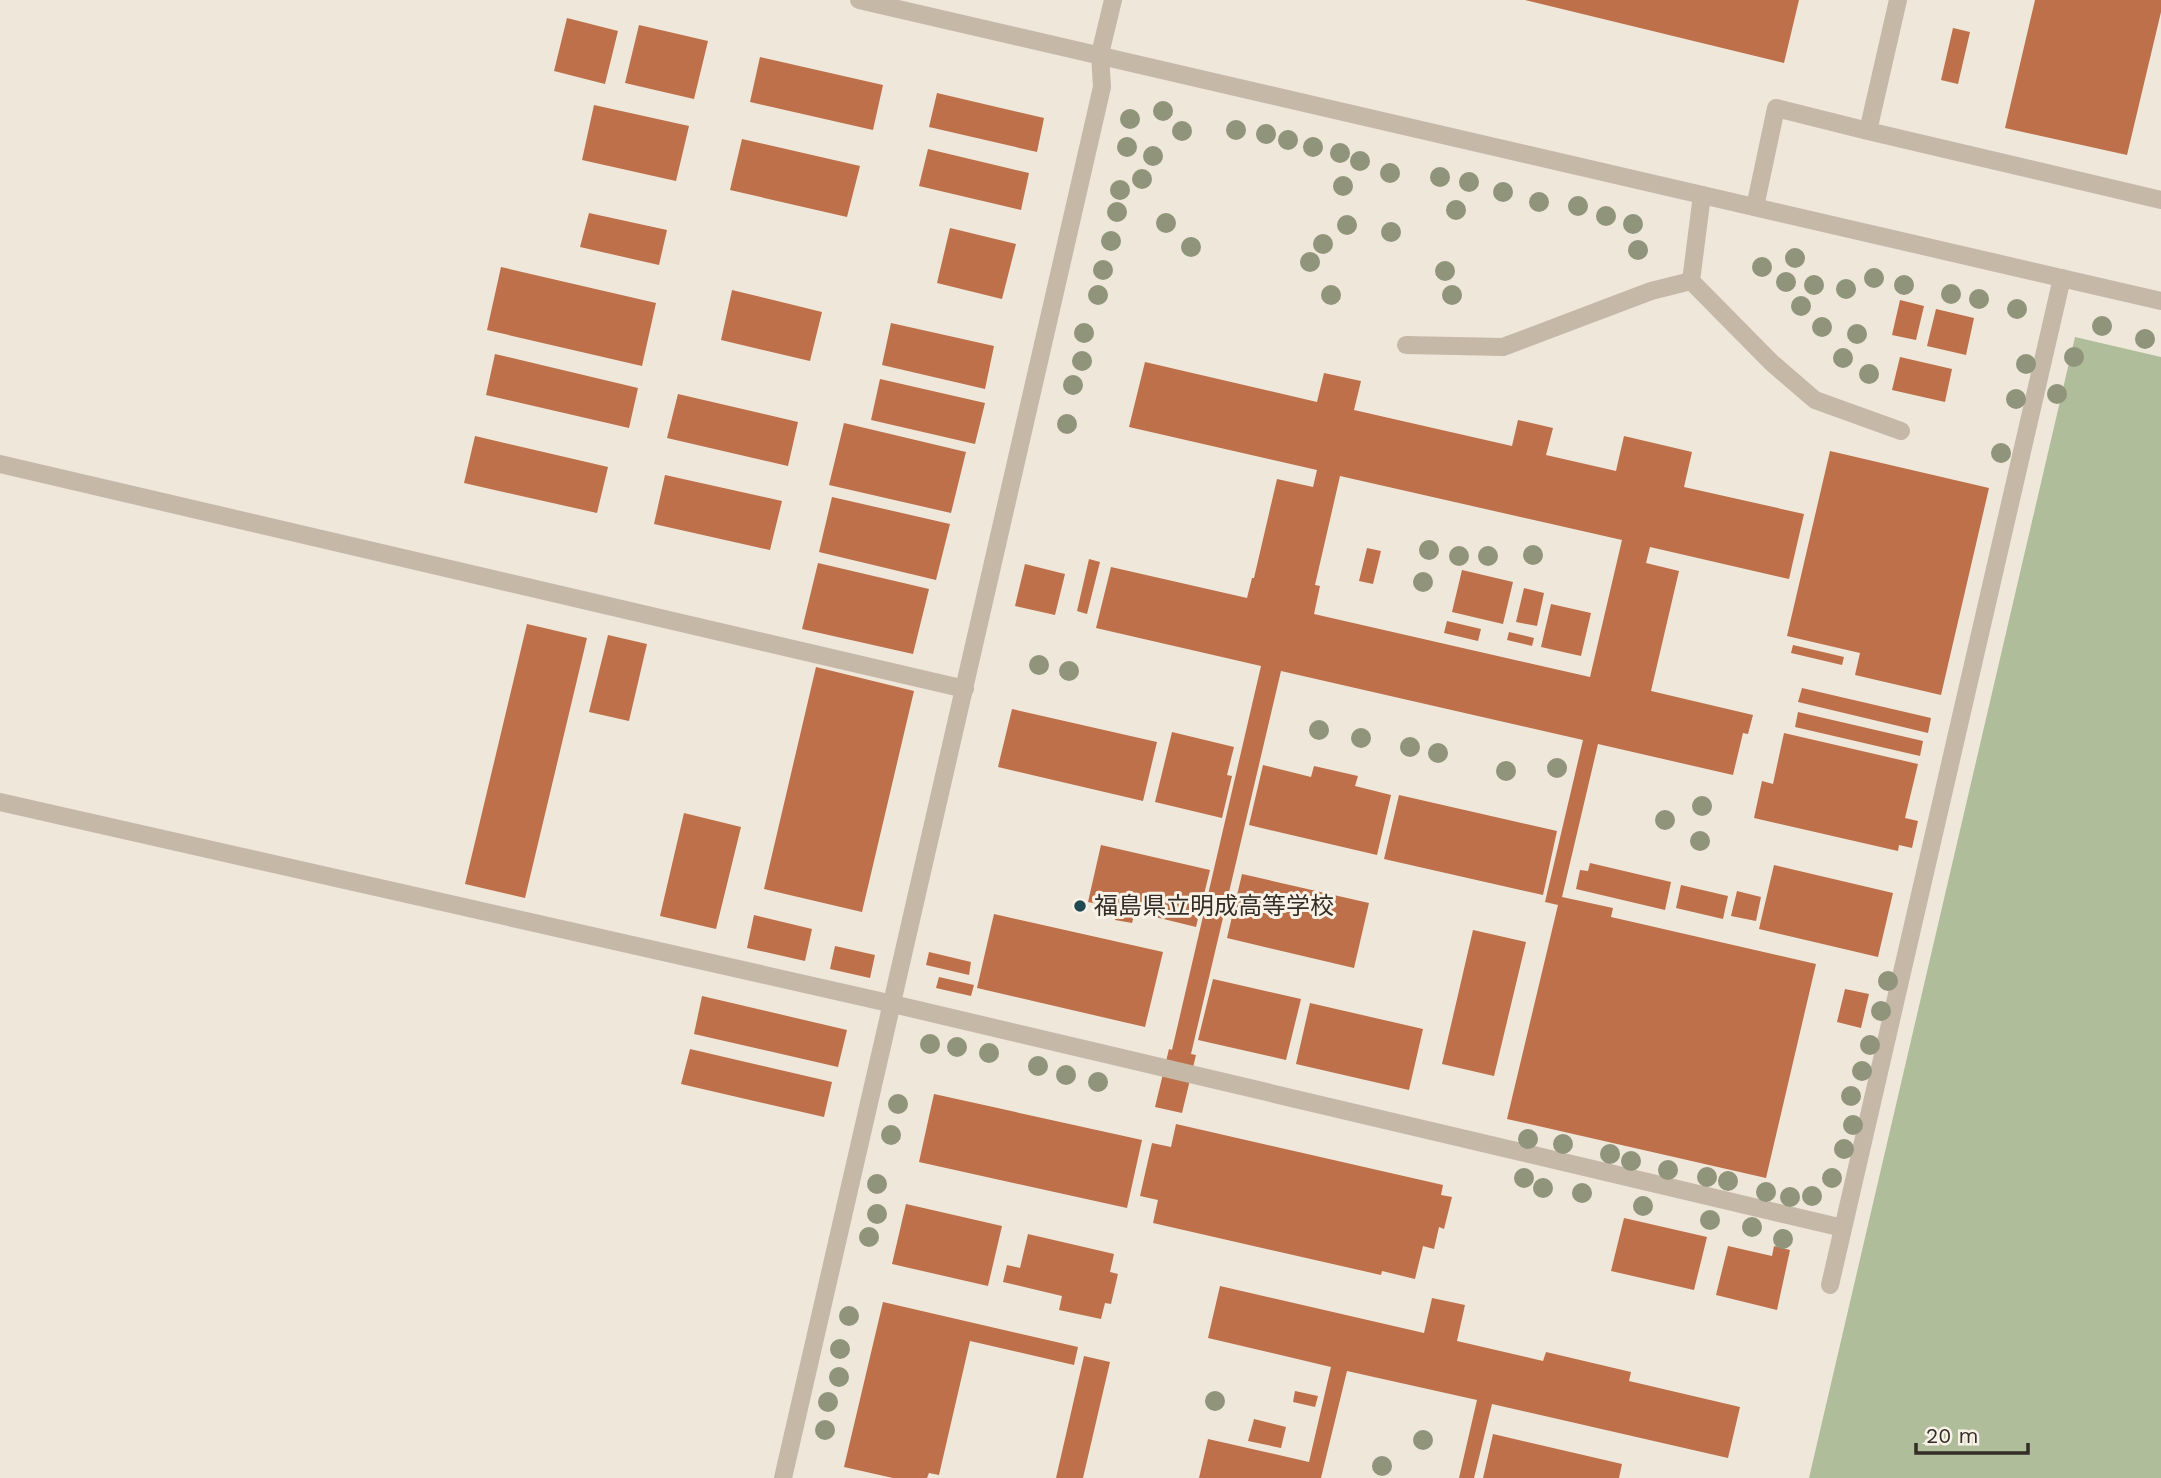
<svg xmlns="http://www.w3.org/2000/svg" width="2161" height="1478" font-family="'Work Sans','Noto Sans JP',sans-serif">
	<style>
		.grass { fill: #afbd9b }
		.building { fill: #bd704a; fill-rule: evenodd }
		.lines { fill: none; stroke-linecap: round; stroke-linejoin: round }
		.service { stroke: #c6b8a7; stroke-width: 18 }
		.minor { stroke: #c6b8a7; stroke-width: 18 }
		.tertiary { stroke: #c6b8a7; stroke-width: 18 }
		.tree { fill: #8f947a }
		.poi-dot { fill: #204a51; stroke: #f7f1e6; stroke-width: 2.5 }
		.labels { text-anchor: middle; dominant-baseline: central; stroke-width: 6; stroke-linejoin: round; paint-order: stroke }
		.poi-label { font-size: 24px; fill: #332c27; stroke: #f7f1e6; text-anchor: start }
	</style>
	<rect width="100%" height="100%" fill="#efe7da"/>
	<path class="grass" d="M2075,337L2161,357V1478H1809Z"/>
	<path class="building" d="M1525,0H1799L1784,63Z
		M2035,0H2161V12L2127,155L2005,128Z
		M567,18L618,31L605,84L554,71Z
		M639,25L708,41L694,99L625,83Z
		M1953,28L1970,32L1958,84L1941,80Z
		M760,57L883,85L873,130L750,102Z
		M937,93L1044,118L1037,152L929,127Z
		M594,105L689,126L676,181L582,160Z
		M742,139L860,166L847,217L730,190Z
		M928,149L1029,173L1021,210L919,186Z
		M589,213L667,230L659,265L580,247Z
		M950,228L1016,244L1002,299L937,283Z
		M501,267L656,303L642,366L487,330Z
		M732,290L822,312L810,361L721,340Z
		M1900,300L1924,306L1916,340L1892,335Z
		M1936,309L1974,318L1966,355L1927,346Z
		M891,323L994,346L985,389L882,365Z
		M495,354L638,388L629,428L486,395Z
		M1900,357L1952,369L1945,402L1892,390Z
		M1145,362L1317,402L1324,373L1361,381L1354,410L1512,446L1518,420L1553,428L1546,455L1616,471L1624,436L1692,452L1684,487L1804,514L1789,579L1650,547L1646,563L1679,571L1651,691L1753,715L1748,734L1743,733L1733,775L1598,744L1562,897L1613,908L1611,917L1816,964L1766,1178L1507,1119L1558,905L1545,902L1583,740L1281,671L1191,1054L1196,1055L1182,1113L1155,1107L1169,1049L1172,1050L1261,666L1096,628L1111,567L1247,598L1252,578H1254L1277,479L1313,487L1317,470L1129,427ZM1340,476L1622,540L1590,677L1314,614L1320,586L1315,585Z
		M880,379L985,403L975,444L871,420Z
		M678,394L798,422L788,466L667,438Z
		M844,423L966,452L951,513L829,485Z
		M475,436L608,467L597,513L464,483Z
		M1830,451L1989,488L1941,695L1855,675L1860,653L1787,636Z
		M665,475L782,501L770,550L654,524Z
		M832,497L950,524L936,580L819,552Z
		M1367,548L1381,551L1373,584L1359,581Z
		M1089,559L1100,562L1087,614L1077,611Z
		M818,563L929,589L913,654L802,629Z
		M1025,564L1065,574L1055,615L1015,606Z
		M1462,570L1513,582L1503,624L1452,612Z
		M1524,588L1544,593L1537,626L1516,622Z
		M1551,604L1591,613L1581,656L1541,647Z
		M1447,621L1481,629L1478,641L1444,633Z
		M527,624L587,638L525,898L465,884Z
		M1509,632L1534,638L1532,646L1507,640Z
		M608,635L647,644L629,721L589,712Z
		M1793,645L1844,657L1842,665L1791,653Z
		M816,667L914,691L862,912L764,889Z
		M1802,688L1931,718L1928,733L1798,702Z
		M1012,709L1157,742L1143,801L998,767Z
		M1798,712L1923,741L1920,756L1795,727Z
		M1172,732L1234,747L1227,775L1232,776L1222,818L1155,802Z
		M1784,733L1918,764L1905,818L1918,821L1912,848L1899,845L1898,851L1754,818L1762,781L1773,784Z
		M1263,765L1311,777L1314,766L1358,776L1355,786L1391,795L1377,855L1249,825Z
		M1399,795L1557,831L1543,895L1384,859Z
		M684,813L741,827L716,929L660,916Z
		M1101,845L1210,870L1196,927L1135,912L1132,923L1115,920L1118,908L1088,902Z
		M1590,863L1671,882L1665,910L1576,889L1580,870L1588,871Z
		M1774,865L1893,893L1878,957L1759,929Z
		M1242,874L1369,903L1354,968L1227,938Z
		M1681,885L1728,896L1723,919L1676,908Z
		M1737,891L1761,897L1756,921L1731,916Z
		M994,914L1163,952L1145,1027L977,988Z
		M754,915L812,929L805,961L747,948Z
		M1473,930L1526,942L1494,1076L1442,1064Z
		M835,946L875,955L870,978L830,969Z
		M929,952L971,962L969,975L926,965Z
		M939,977L974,985L971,996L936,988Z
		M1213,979L1301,999L1286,1060L1198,1040Z
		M1845,989L1869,994L1861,1028L1837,1022Z
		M702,996L847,1030L838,1067L694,1034Z
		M1310,1003L1423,1029L1409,1090L1296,1064Z
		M690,1049L832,1082L824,1117L681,1084Z
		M934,1094L1142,1140L1127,1208L919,1162Z
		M1176,1124L1443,1185L1441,1195L1452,1197L1444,1229L1439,1227L1434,1249L1423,1246L1415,1279L1382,1271L1381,1275L1153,1223L1158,1200L1140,1196L1152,1143L1171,1147Z
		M906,1204L1002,1226L988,1286L892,1264Z
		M1624,1218L1707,1237L1694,1290L1611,1271Z
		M1028,1234L1114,1254L1110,1272L1118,1274L1111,1304L1105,1303L1101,1319L1059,1310L1062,1296L1003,1282L1007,1265L1020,1268Z
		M1728,1246L1772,1256L1774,1246L1790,1250L1777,1310L1716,1295Z
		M1220,1286L1424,1333L1432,1298L1465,1305L1457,1341L1543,1361L1546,1352L1631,1372L1629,1381L1740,1407L1728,1458L1492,1404L1474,1478H1459L1477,1400L1347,1371L1321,1478H1199L1208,1439L1309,1462L1331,1367L1208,1338Z
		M883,1302L1078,1347L1074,1365L970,1341L939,1475L929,1473L927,1478H893L844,1467Z
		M1084,1356L1110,1362L1083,1478H1056Z
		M1295,1391L1318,1396L1315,1407L1293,1402Z
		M1254,1419L1286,1427L1281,1448L1248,1441Z
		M1493,1434L1622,1464L1619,1478H1483Z"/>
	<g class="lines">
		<path class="service" d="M1868,131L2161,200
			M1755,207L1776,108L1868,131L1898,0
			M1691,281L1772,363L1815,400L1901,431
			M1691,281L1702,195
			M1406,345L1503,347L1651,291L1691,281
			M0,464L965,689
			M0,802L893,1004L1843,1228
			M1830,1285L2062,278
			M783,1478L1102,87L1100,54"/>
		<path class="minor" d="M1100,54L1113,0"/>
		<path class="tertiary" d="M859,0L2161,301"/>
	</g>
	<g class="tree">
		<circle cx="1163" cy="111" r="10"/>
		<circle cx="1130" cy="119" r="10"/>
		<circle cx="1236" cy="130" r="10"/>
		<circle cx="1182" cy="131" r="10"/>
		<circle cx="1266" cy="134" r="10"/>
		<circle cx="1288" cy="140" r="10"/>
		<circle cx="1127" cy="147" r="10"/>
		<circle cx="1313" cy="147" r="10"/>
		<circle cx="1340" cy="153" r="10"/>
		<circle cx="1153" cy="156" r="10"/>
		<circle cx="1360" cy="161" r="10"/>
		<circle cx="1390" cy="173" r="10"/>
		<circle cx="1440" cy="177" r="10"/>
		<circle cx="1142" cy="179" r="10"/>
		<circle cx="1469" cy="182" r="10"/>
		<circle cx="1343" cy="186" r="10"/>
		<circle cx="1120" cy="190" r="10"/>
		<circle cx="1503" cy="192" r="10"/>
		<circle cx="1539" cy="202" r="10"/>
		<circle cx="1578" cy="206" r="10"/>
		<circle cx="1456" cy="210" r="10"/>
		<circle cx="1117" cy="212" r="10"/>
		<circle cx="1606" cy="216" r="10"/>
		<circle cx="1166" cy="223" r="10"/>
		<circle cx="1633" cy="224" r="10"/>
		<circle cx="1347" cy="225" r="10"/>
		<circle cx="1391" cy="232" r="10"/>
		<circle cx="1111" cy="241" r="10"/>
		<circle cx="1323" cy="244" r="10"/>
		<circle cx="1191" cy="247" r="10"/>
		<circle cx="1638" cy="250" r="10"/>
		<circle cx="1795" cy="258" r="10"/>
		<circle cx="1310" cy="262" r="10"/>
		<circle cx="1762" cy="267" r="10"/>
		<circle cx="1103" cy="270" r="10"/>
		<circle cx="1445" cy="271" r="10"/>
		<circle cx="1874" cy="278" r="10"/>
		<circle cx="1786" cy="282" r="10"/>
		<circle cx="1814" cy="285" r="10"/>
		<circle cx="1904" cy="285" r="10"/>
		<circle cx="1846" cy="289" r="10"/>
		<circle cx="1951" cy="294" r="10"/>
		<circle cx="1098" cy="295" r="10"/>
		<circle cx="1331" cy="295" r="10"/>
		<circle cx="1452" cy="295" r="10"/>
		<circle cx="1979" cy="299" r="10"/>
		<circle cx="1801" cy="306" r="10"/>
		<circle cx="2017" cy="309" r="10"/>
		<circle cx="2102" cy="326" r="10"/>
		<circle cx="1822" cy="327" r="10"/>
		<circle cx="1084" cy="333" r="10"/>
		<circle cx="1857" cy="334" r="10"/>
		<circle cx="2145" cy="339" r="10"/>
		<circle cx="2074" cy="357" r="10"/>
		<circle cx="1843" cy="358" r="10"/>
		<circle cx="1082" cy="361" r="10"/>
		<circle cx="2026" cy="364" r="10"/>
		<circle cx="1869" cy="374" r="10"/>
		<circle cx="1073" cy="385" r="10"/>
		<circle cx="2057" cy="394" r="10"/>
		<circle cx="2016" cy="399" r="10"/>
		<circle cx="1067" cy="424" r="10"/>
		<circle cx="2001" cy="453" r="10"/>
		<circle cx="1429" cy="550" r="10"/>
		<circle cx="1533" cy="555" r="10"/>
		<circle cx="1459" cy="556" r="10"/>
		<circle cx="1488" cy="556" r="10"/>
		<circle cx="1423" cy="582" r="10"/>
		<circle cx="1039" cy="665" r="10"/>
		<circle cx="1069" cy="671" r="10"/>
		<circle cx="1319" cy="730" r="10"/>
		<circle cx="1361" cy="738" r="10"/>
		<circle cx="1410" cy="747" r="10"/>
		<circle cx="1438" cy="753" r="10"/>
		<circle cx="1557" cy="768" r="10"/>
		<circle cx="1506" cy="771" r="10"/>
		<circle cx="1702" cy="806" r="10"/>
		<circle cx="1665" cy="820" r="10"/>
		<circle cx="1700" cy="841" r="10"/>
		<circle cx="1888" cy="981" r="10"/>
		<circle cx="1881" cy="1011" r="10"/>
		<circle cx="930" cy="1044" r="10"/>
		<circle cx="1870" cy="1045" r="10"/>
		<circle cx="957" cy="1047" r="10"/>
		<circle cx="989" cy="1053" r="10"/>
		<circle cx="1038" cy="1066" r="10"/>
		<circle cx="1862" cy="1071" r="10"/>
		<circle cx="1066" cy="1075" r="10"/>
		<circle cx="1098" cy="1082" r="10"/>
		<circle cx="1851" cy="1096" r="10"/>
		<circle cx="898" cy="1104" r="10"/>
		<circle cx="1853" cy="1125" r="10"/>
		<circle cx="891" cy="1135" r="10"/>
		<circle cx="1528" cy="1139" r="10"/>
		<circle cx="1563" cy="1144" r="10"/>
		<circle cx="1844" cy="1149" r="10"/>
		<circle cx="1610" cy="1154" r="10"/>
		<circle cx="1631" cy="1161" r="10"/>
		<circle cx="1668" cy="1170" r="10"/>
		<circle cx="1707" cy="1177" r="10"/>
		<circle cx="1524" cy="1178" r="10"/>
		<circle cx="1832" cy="1178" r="10"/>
		<circle cx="1728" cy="1181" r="10"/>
		<circle cx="877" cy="1184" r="10"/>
		<circle cx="1543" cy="1188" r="10"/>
		<circle cx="1766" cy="1192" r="10"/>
		<circle cx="1582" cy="1193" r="10"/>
		<circle cx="1812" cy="1196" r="10"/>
		<circle cx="1790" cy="1197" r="10"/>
		<circle cx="1643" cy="1206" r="10"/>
		<circle cx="877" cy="1214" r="10"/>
		<circle cx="1710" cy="1220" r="10"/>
		<circle cx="1752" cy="1227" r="10"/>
		<circle cx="869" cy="1237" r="10"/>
		<circle cx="1783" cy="1239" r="10"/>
		<circle cx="849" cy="1316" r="10"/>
		<circle cx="840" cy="1349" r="10"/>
		<circle cx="839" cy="1377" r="10"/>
		<circle cx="1215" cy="1401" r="10"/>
		<circle cx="828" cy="1402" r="10"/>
		<circle cx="825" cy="1430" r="10"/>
		<circle cx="1423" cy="1440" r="10"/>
		<circle cx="1382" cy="1466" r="10"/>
	</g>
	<circle class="poi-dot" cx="1080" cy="906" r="7"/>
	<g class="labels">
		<g class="poi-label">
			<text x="1094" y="906">福島県立明成高等学校</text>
		</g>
	</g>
	<path d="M1916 1443v10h112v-10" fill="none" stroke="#332c27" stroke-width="3.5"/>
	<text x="1926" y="1443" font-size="21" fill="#332c27" stroke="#f7f1e6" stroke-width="5" paint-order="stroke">20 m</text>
</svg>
